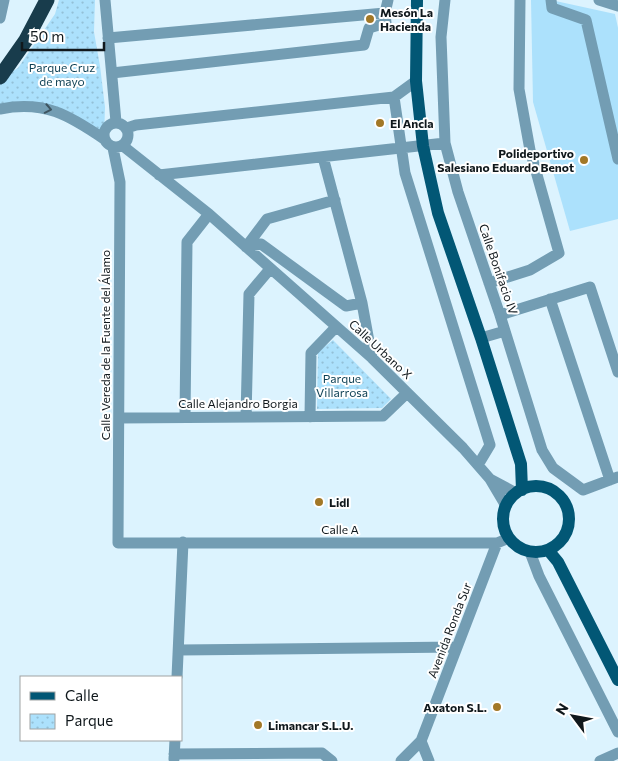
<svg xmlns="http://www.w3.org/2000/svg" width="618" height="761" font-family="Commissioner,sans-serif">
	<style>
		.park { fill: url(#park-dots) }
		.pitch { fill: #ace1fc }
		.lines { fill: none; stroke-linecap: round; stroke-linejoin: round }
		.minor { stroke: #739db3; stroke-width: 11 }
		.major { stroke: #025775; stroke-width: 12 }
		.highway { stroke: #183c4c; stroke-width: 15 }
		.oneway { stroke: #3d5460 }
		.poi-dot { fill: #a27827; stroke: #fff; stroke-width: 2 }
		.labels { text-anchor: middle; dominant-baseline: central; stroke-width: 4; stroke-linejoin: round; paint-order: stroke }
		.poi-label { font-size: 12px; font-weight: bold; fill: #10181c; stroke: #fff; text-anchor: start }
		.park-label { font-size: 12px; fill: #0c3f53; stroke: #fff }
		.street-label { font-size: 12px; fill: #10181c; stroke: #fff }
	</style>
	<defs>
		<pattern id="park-dots" width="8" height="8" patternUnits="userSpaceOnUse" patternTransform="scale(1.25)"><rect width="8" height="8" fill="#ace1fc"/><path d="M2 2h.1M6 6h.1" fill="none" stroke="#93c0d7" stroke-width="1.8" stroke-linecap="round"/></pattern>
	</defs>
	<rect width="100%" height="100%" fill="#dcf3fe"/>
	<path class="park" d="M59,0H95L94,32L100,66L105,107L104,139L35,107L0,110V79L18,68L55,14Z
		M333,340L391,399L382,408L317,409L318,352Z"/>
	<path class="pitch" d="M531,0H551L615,14L618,28V219L570,231L533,102Z"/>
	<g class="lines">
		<path class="minor" d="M105,0L116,122
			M445,0L441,37L445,143L458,192L500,315L542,450L553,468L583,490L618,477
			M551,0L552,8L586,20L618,159
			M599,0L618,6
			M0,18L4,0
			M108,38L385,13
			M112,73L364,45L369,28L386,23L385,13L388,0
			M416,81L394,97L405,173L490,445L478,465
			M0,109C44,100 69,115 104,139
			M104 135a12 12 0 1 1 24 0a12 12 0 1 1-24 0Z
			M127,128L136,125L394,97
			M123,146L209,214L372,358L463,448L490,479L506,506
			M113,148L120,182L118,543H497
			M323,157L362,303L372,358
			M159,175L445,143
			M246,247L261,244L346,306L362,303
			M246,247L267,219L335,200
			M489,283L530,270L559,253L530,150L519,89L520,0
			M550,299L610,480
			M500,315L590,287L618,372
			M481,338L505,331
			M185,417L187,242L209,214
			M246,417L249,294L270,269
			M310,417L311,353L336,327
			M119,418L383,416L407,393
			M490,479L516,493
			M530,552L539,576L618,732
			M179,650L457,647
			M177,677L183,542
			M421,741L429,761
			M174,754L322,753L332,761
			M174,759L175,740
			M401,761L421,741L497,543L509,538
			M600,761L618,753"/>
		<path class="major" d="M417,0L416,81L423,146L438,213L481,338L521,464L522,490
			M503 519a33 33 0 1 1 66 0a33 33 0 1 1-66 0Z
			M548,550L558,562L618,680"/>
		<path class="highway" d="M0,77L26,40L47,0"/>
	</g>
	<defs><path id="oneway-chevron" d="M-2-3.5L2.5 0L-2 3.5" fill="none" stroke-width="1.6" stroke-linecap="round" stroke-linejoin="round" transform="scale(1.25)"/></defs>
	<use class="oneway" href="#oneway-chevron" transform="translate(48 109) rotate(11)"/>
	<g class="poi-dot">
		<circle cx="370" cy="19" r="5"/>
		<circle cx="380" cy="123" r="5"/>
		<circle cx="584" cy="160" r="5"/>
		<circle cx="319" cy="502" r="5"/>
		<circle cx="497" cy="707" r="5"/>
		<circle cx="258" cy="725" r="5"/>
	</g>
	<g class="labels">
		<g class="poi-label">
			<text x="380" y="12">Mesón La<tspan x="380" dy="14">Hacienda</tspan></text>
			<text x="390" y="123">El Ancla</text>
			<text x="574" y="153" text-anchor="end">Polideportivo<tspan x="574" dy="14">Salesiano Eduardo Benot</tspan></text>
			<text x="329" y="502">Lidl</text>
			<text x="487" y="707" text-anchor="end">Axaton S.L.</text>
			<text x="268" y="725">Limancar S.L.U.</text>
		</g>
		<g class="park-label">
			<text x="62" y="67">Parque Cruz<tspan x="62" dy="14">de mayo</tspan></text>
			<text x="342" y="378">Parque<tspan x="342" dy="14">Villarrosa</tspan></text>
		</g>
		<g class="street-label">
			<text transform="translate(499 269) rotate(71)">Calle Bonifacio IV</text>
			<text transform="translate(105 345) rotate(-90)">Calle Vereda de la Fuente del Álamo</text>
			<text transform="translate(381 349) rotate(43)">Calle Urbano X</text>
			<text x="238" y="403">Calle Alejandro Borgia</text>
			<text x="340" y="529">Calle A</text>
			<text transform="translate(449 630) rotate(-69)">Avenida Ronda Sur</text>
		</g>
	</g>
	<rect x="20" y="676" width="162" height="65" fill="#ffffff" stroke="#9fa3a4"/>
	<rect x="30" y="692" width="25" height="8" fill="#025775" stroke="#9fa3a4"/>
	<text x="65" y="701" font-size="15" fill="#10181c">Calle</text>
	<rect x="30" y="714" width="25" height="15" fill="url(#park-dots)" stroke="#9fa3a4"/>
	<text x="65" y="726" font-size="15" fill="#10181c">Parque</text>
	<g transform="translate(573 716) rotate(302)" stroke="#ffffff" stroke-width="4" paint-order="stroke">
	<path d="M0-4L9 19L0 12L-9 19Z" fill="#10181c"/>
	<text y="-8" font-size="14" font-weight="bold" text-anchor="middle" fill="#10181c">N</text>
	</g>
	<path d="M22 42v8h82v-8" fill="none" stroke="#10181c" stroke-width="2.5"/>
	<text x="30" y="42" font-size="15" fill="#10181c" stroke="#ffffff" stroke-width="4" paint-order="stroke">50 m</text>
</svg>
